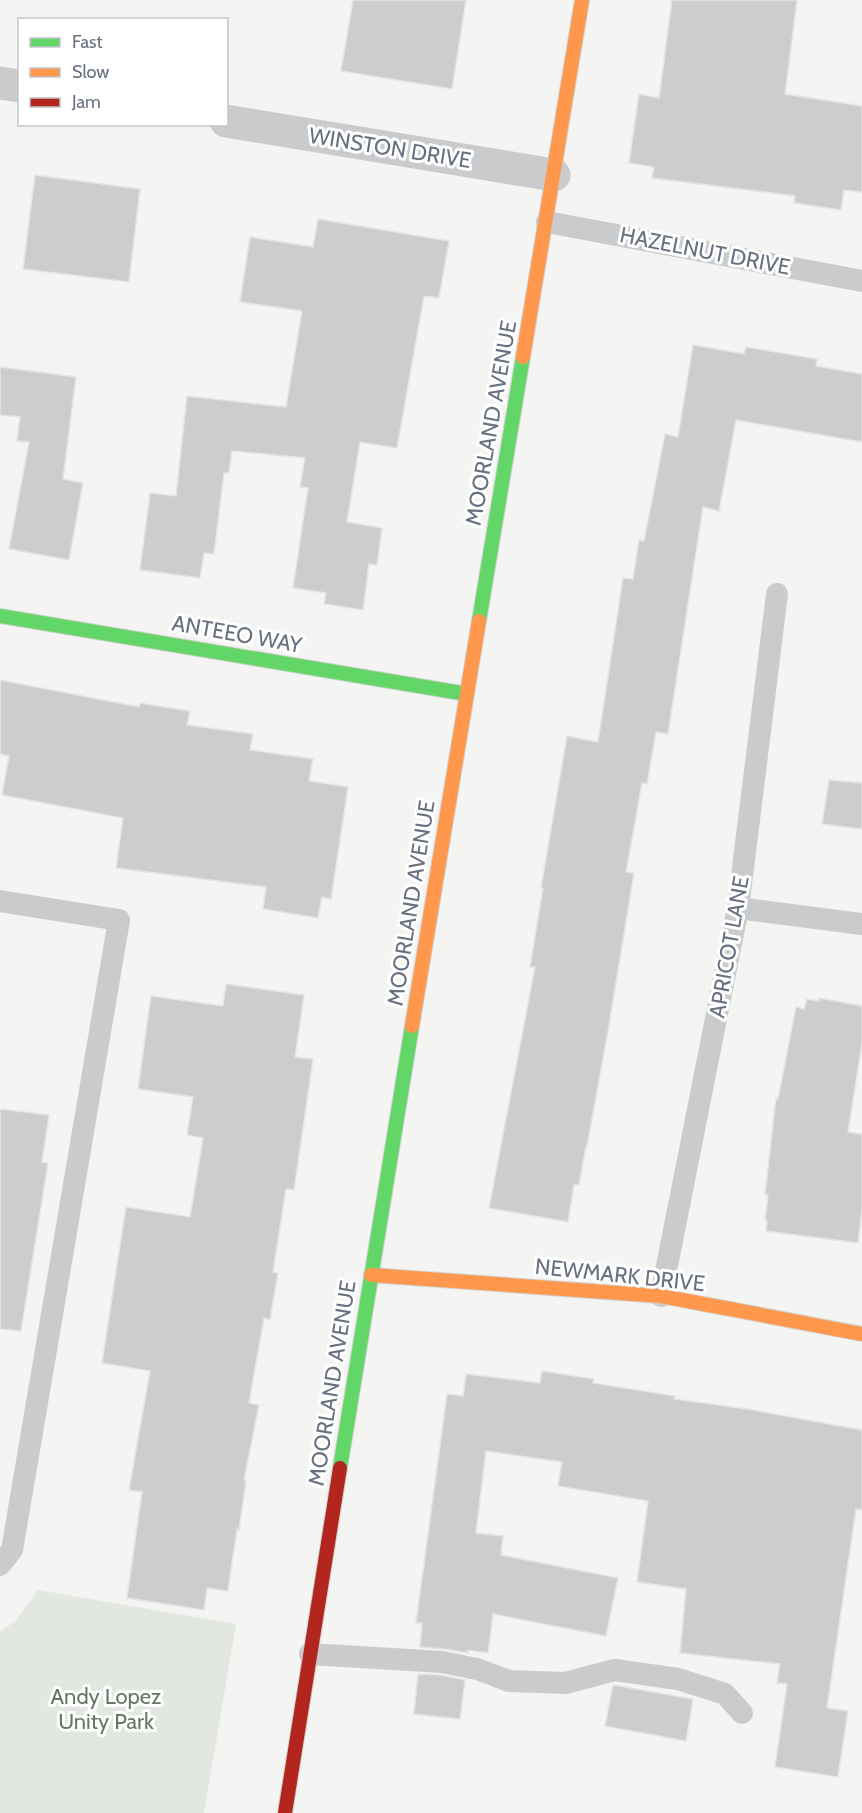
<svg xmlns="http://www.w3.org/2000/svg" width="862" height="1813" font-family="Cabin,sans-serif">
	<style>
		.green { fill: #e3e7e2 }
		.building { fill: #cccdce; stroke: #e4e4e3; stroke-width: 1.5 }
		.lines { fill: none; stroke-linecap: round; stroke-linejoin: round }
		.fast-casing { stroke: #d0d1d1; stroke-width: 16 }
		.slow-casing { stroke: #d0d1d1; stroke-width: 16 }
		.jam-casing { stroke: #d0d1d1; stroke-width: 16 }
		.lane { stroke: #cacbcc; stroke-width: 22 }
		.street { stroke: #cacbcc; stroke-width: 33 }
		.fast { stroke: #63d668; stroke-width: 14 }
		.slow { stroke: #ff974d; stroke-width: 14 }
		.jam { stroke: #b3261e; stroke-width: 14 }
		.labels { text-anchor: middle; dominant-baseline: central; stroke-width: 6; stroke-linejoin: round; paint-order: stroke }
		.street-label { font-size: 22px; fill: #677180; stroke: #fff }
		.park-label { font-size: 22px; fill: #667865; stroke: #fff }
	</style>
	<rect width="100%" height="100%" fill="#f4f4f3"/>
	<path class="green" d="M38,1590L236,1624L204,1813H0V1632L15,1621Z"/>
	<path class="building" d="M353,0H466L452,89L341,71Z
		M672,0H797L785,94L862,106V192L844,190L841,210L794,203L795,196L652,178L654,167L629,163L639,94L659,98Z
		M35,175L140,189L129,282L23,269Z
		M318,219L449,241L439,298L424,296L397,448L360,442L347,522L382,528L377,565L369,564L363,610L324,604L326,593L293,588L308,488L300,487L305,458L232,451L229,473H224L214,554L204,553L200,578L140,570L150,493L176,496L187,396L286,407L302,311L240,302L250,237L313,247Z
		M693,345L744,354L746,347L817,359L816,366L862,374V442L736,420L719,511L703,507L668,734L656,732L647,784L642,783L626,872L634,873L608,1031L587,1146H586L579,1185H574L568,1222L489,1208L535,967H530L543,888H541L567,736L598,742L623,578L633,579L639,540L644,541L665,434L678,437Z
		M0,367L76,377L63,479L83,483L69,560L9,549L29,442L17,441L20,417L0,415Z
		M0,680L139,707L140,703L190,711L187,725L253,734L250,750L313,759L309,781L348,787L331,899L322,897L318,918L263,909L266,887L116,868L123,818L2,795L9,756L0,754Z
		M829,780L862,783V829L822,824Z
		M226,984L304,995L295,1057L313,1059L294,1190L286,1189L273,1272L278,1273L270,1320L264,1318L249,1403L259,1405L244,1480L246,1481L239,1530L237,1529L228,1591L207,1588L204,1610L127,1598L142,1492L129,1490L150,1371L102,1363L126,1207L190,1217L203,1138L187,1135L193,1097L138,1089L151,996L223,1006Z
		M819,998L862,1006V1043L848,1132L862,1134V1209L858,1243L766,1231L767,1221L765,1220L768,1195H765L776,1098L778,1099L796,1007L804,1009L807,999L819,1001Z
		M0,1109L49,1115L42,1162L48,1163L21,1331L0,1329Z
		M542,1371L594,1379L593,1383L675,1396L674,1399L747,1409L862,1430V1510L856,1509L827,1708L848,1711L838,1777L775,1767L787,1684L777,1683L780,1664L680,1653L686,1589L637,1582L648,1501L558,1486L562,1462L486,1451L476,1533L503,1536L501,1555L618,1578L606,1636L493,1614L488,1653L468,1650V1653L445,1649L420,1647L422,1623H416L447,1394L463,1396L466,1374L540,1383Z
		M418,1674L440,1675L465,1680L460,1719L414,1714Z
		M613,1685L693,1699L686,1741L605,1726Z"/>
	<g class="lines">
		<defs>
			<path id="fast" d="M0,616L467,694
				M479,621L523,357
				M340,1468L412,1026"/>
			<path id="slow" d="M523,357L582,0
				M412,1026L479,621
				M371,1275L661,1296L862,1334"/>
			<path id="jam" d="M285,1813L340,1468"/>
		</defs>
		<use href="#fast" class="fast-casing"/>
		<use href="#slow" class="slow-casing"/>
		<use href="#jam" class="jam-casing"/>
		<path class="lane" d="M547,222L862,281
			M0,901L119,920L12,1550L0,1565
			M738,908L862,924
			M661,1296L738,908L777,594
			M310,1654L442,1662L477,1669L509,1681L565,1683L615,1670L678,1679L725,1694L742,1713"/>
		<path class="street" d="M0,83L20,86
			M226,121L554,175"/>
		<use href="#fast" class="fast"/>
		<use href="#slow" class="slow"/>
		<use href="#jam" class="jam"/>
	</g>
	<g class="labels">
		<g class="street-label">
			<text transform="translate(390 148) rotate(9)">WINSTON DRIVE</text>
			<text transform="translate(705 251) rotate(11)">HAZELNUT DRIVE</text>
			<text transform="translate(491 423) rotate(-80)">MOORLAND AVENUE</text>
			<text transform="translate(237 634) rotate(10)">ANTEEO WAY</text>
			<text transform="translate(411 903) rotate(-81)">MOORLAND AVENUE</text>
			<text transform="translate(729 947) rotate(-80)">APRICOT LANE</text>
			<text transform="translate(620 1275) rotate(6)">NEWMARK DRIVE</text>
			<text transform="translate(332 1383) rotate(-81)">MOORLAND AVENUE</text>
		</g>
		<g class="park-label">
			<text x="106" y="1696">Andy Lopez<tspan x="106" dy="25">Unity Park</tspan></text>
		</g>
	</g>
	<rect x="18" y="18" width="210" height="108" fill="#ffffff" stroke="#c2c6cc" stroke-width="1.5"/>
	<rect x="30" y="38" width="30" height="9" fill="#63d668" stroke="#c2c6cc" stroke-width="1.5"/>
	<text x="72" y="48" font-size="18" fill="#677180">Fast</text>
	<rect x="30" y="68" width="30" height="9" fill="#ff974d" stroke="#c2c6cc" stroke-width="1.5"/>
	<text x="72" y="78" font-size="18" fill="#677180">Slow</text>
	<rect x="30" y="98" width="30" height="9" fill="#b3261e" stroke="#c2c6cc" stroke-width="1.5"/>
	<text x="72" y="108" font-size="18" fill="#677180">Jam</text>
</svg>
